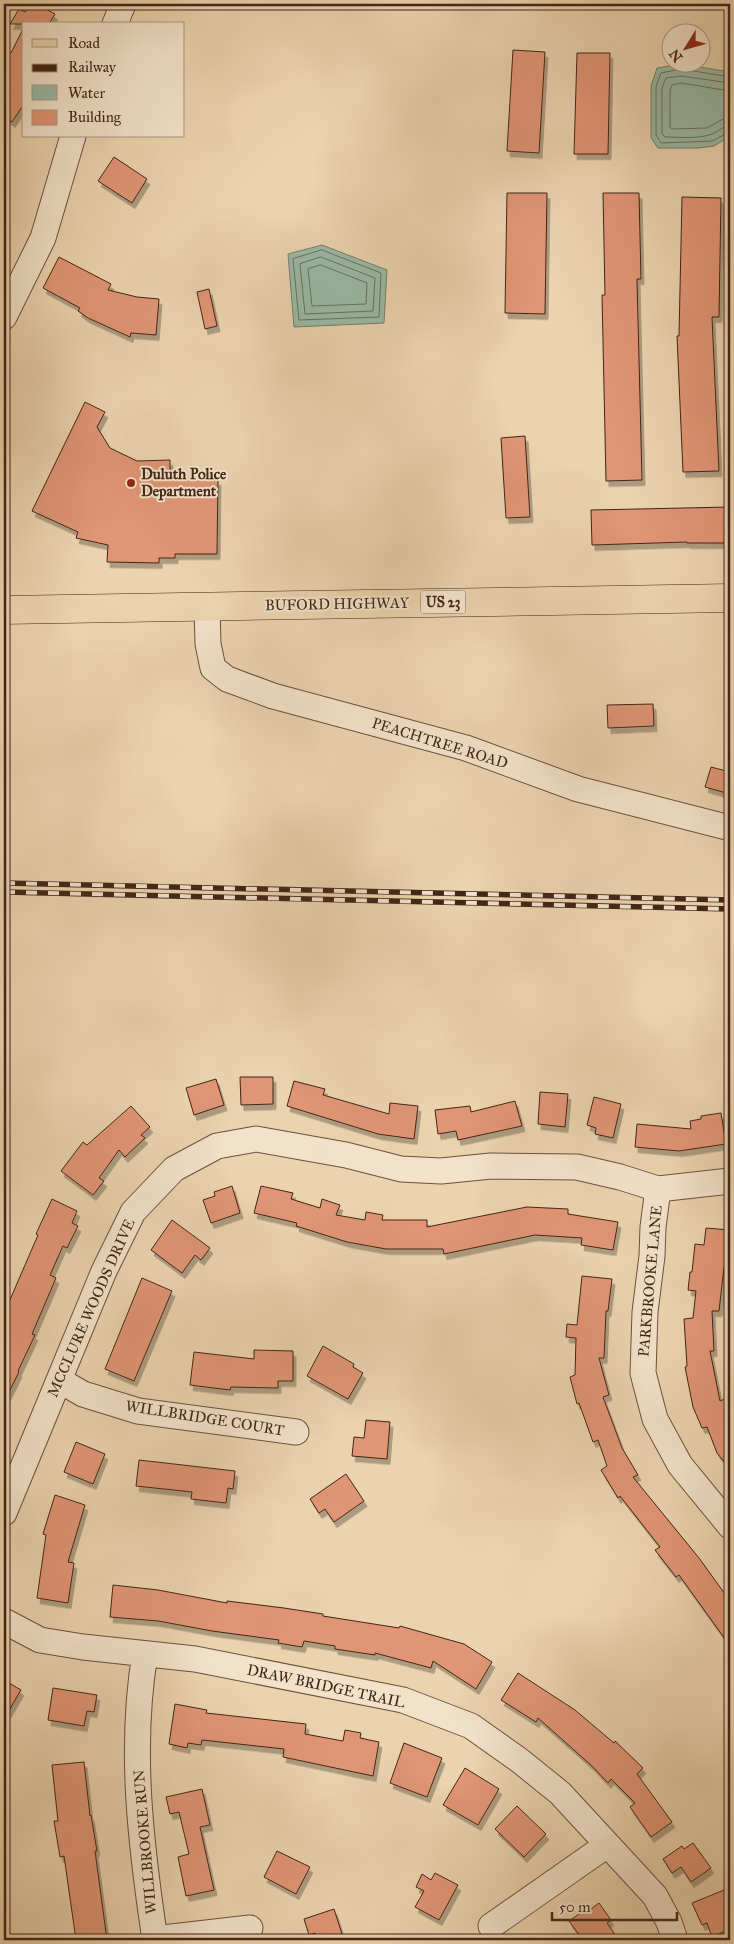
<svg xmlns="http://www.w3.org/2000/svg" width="734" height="1944" font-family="'IM FELL Great Primer',serif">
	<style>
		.water { fill: #99b9a5; stroke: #767e6c }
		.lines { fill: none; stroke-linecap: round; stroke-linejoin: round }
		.shore { stroke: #6d6f5e; stroke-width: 1 }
		.building { fill: #e09575; stroke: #412517; filter: url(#shadow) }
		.minor-casing { stroke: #6c503d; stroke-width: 27 }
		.major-casing { stroke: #412517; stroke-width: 29 }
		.minor { stroke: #f2e2ca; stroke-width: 25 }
		.major { stroke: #ebd3ae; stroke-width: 28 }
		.rail-casing { stroke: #412517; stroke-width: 5.5 }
		.rail { stroke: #f2e2ca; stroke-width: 4; stroke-dasharray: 11; stroke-linecap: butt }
		.poi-dot { fill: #8f2418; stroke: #f2e2ca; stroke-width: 2 }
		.labels { text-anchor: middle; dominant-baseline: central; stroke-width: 4; stroke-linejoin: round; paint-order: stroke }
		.shield { fill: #f2e2ca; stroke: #765e4d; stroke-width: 1 }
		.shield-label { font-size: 14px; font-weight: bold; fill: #412517 }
		.poi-label { font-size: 15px; font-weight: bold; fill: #412517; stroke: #f2e2ca; text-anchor: start }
		.street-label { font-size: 15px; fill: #412517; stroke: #f2e2ca }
	</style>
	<defs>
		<filter id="shadow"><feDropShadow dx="3" dy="5.5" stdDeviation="0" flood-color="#0004"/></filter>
	</defs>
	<rect width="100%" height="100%" fill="#ebd3ae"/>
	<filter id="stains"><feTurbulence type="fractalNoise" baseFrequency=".004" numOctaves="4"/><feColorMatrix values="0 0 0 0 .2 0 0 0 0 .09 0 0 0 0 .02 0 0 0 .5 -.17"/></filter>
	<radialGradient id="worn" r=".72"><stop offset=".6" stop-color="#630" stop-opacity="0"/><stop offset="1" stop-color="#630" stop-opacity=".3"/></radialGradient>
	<path class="water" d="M681,64L730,72V136L714,146L698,148H658L651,138V86L657,68Z
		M322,245L387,270L384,323L294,327L288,254Z"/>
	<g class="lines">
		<path class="shore" d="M730,77L681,69L661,73L656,87V135L661,143L712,141L730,132
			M730,83L681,76L666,78L662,88V134L665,137C679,137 695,139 709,135C717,133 722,126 730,126
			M730,91L681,83L672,85L670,90V127L672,129L707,128L721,120L730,118
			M322,250L381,273L379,317L299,320L293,259Z
			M321,257L375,278L373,311L305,314L300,264Z
			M321,265L367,283L366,304L312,306L308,269Z"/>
	</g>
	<path class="building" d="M29,4H37L55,14L49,24H10L19,9L25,12Z
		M24,27V104L12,122L4,116V50L11,53Z
		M513,50L545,52L539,153L507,151Z
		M577,53H610L608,154H574Z
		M114,157L147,179L132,203L98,181Z
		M507,193H547L545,314L505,313Z
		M603,193H639L641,279H637L642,480L606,481L602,295H605Z
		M682,197L721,198L719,317H712L719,471L683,472L677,336H679Z
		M59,257L111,284L108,290L137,297L159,299L156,335L131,333L130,337L88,318L78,311L80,308L43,288Z
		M209,289L217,326L205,329L197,292Z
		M85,402L105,412L97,427L110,448L137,461L170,460V477L218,480L217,554H175V558H159V563L107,562L108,545L76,538L78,532L32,511Z
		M525,436L530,517L506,518L501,438Z
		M730,507V543H687V542L592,545L591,510Z
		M653,704L654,726L608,728L607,705Z
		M711,767L730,772V794L705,787Z
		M240,1077H273V1104L241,1105Z
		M216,1079L224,1105L194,1115L186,1088Z
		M294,1081L325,1089L323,1095L389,1114L390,1103L418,1106L414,1139L378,1134L287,1106Z
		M540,1092L568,1094L565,1127L538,1124Z
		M594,1097L621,1104L613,1138L595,1134L596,1128L587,1125Z
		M515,1101L522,1126L458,1140L456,1131L438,1134L435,1110L470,1106L471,1112Z
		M131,1106L150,1127L141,1135L145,1138L125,1157L119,1150L99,1178L104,1181L93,1195L61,1171L83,1142L87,1145Z
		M721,1113L726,1144L679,1151L635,1147L637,1124L691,1129L690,1121L701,1119V1116Z
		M232,1186L240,1213L211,1223L203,1200L215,1196L214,1192Z
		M261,1186L293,1193L291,1199L320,1208L322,1199L340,1205L336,1215L365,1220L366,1212L383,1215L382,1220H427V1227L527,1207L568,1209V1214L618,1222L613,1250L581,1245L582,1238L535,1235L444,1254L443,1249H386L347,1242L296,1226L297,1223L254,1213Z
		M52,1199L77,1211L72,1223L78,1226L67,1248L63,1246L50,1275L56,1278L32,1334L35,1335L18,1371L19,1372L4,1402V1299L9,1302L38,1235L36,1234Z
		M172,1220L210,1248L201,1260L195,1255L182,1273L151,1250Z
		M706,1228L730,1230L728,1251L730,1252V1267H724L719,1311H712L714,1351H710L720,1401L727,1398L730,1407V1469L717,1453L707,1427L702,1428L693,1407L685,1367L687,1366L684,1319L693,1318L696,1291L688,1290L690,1272H692L695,1244L704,1245Z
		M582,1276L612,1279L608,1311H606L604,1358H599L609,1395L603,1397L622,1448L638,1475L633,1477L699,1558L730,1601V1646L679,1575L676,1577L655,1550L660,1547L620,1496L618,1498L601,1470L607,1466L598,1440L593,1442L579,1403L577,1404L570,1377L575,1375L576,1338L566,1337L567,1324L577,1325Z
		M142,1278L172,1291L134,1381L105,1369Z
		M323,1346L354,1364L353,1367L363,1373L348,1399L307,1376Z
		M254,1350L293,1351V1381H278V1388L231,1387L230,1390L190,1385L194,1352L254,1359Z
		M366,1420L390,1422L387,1459L352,1456L354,1437L364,1438Z
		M76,1442L105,1454L93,1484L64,1472Z
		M139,1460L235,1471L233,1489L228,1488L226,1503L191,1499L192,1492L136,1486Z
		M346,1474L364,1501L334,1522L325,1509L319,1513L310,1499Z
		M55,1495L85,1505L68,1562L74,1563L68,1603L37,1598L46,1535L43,1534Z
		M113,1585L158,1590L227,1603V1601L284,1608L323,1614V1616L399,1628L400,1626L464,1644L492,1662L476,1689L433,1661L431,1668L375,1653V1655L335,1649V1646L304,1641L302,1647L278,1643L279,1640L212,1631L158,1621L110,1617Z
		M518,1673L575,1710L614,1743L615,1741L643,1768L637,1774L672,1822L651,1837L630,1807L635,1803L611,1779L608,1783L592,1766L538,1718L536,1722L501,1700Z
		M4,1680L21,1690L4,1719Z
		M53,1688L97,1695L94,1712L87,1711L84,1726L48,1720Z
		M175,1704L207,1710L206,1713L306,1724L305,1734L343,1741L345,1730L361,1733L360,1738L379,1742L373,1776L283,1757L284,1749L202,1740L201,1745L188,1743L187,1748L169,1744Z
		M404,1743L442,1758L427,1797L390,1783Z
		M84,1762L90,1816L91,1815L97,1851H95L107,1940H76L64,1856L60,1857L54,1821H58L52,1765Z
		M465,1768L499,1789L478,1825L443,1805Z
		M202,1789L210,1825L200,1827L214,1890L186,1896L178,1857L189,1854L179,1812L170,1814L166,1797Z
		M517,1806L546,1834L524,1857L495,1829Z
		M693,1843L711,1868L691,1882L681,1867L672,1873L663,1859L682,1846L684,1849Z
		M277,1851L310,1867L296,1894L264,1877Z
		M435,1873L458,1885L439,1920L415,1907L424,1891L416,1887L422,1874L431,1880Z
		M724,1890L730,1904V1929L712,1937L707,1923L702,1925L692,1903Z
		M599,1903L611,1920L607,1923L619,1940H583L569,1921L589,1907L591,1909Z
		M334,1909L344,1940H317L315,1933L309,1935L304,1919Z"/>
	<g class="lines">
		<defs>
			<path id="minor" d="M115,24L123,4
				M4,317L43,238L73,136
				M207,606L208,644L213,668L227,679L273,696L466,748L578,789L730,828
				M658,1189L653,1227L652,1256L645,1312L643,1373L655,1419L680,1465L730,1526
				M59,1380L83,1394L138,1411L296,1432
				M4,1513L104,1271L133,1212L174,1169L217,1146L256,1139L346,1155L401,1169L441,1171L491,1166L577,1167L620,1177L658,1189L730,1181
				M4,1621L40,1640L83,1647L195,1659L403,1700L471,1726L519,1760L560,1793L655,1896L669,1922L675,1940
				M145,1654C129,1749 141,1846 155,1940
				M491,1926L607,1845
				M154,1939L250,1928"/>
			<path id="major" d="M4,610L730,598"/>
		</defs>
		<use href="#minor" class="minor-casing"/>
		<use href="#major" class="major-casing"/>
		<use href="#minor" class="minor"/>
		<use href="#major" class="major"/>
		<defs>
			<path id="rail" d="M4,883L730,900
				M4,892L730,909"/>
		</defs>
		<use href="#rail" class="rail-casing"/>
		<use href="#rail" class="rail"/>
	</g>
	<circle class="poi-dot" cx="131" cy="483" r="5"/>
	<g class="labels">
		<rect class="shield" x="420.5" y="590.5" width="45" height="23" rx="4"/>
		<g class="shield-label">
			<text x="443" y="602">US 23</text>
		</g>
		<g class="poi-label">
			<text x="141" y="474">Duluth Police<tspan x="141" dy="17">Department</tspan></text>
		</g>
		<g class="street-label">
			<text transform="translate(337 604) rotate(-1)">BUFORD HIGHWAY</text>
			<text transform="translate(440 743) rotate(17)">PEACHTREE ROAD</text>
			<text transform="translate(650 1281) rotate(-85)">PARKBROOKE LANE</text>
			<text transform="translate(91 1308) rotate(-66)">MCCLURE WOODS DRIVE</text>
			<text transform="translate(205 1418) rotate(9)">WILLBRIDGE COURT</text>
			<text transform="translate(326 1686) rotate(12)">DRAW BRIDGE TRAIL</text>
			<text transform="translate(145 1842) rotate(-95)">WILLBROOKE RUN</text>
		</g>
	</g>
	<rect width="734" height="1944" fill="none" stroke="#ebd3ae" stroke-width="20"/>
	<rect x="5" y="5" width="724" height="1934" fill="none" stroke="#412517" stroke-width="2.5"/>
	<rect x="10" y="10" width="714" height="1924" fill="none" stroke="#412517"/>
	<rect x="22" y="22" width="162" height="115" fill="#f2e2ca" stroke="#ab9682"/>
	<rect x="32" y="39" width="25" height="8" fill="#ebd3ae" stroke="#ab9682"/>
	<text x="68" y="48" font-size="15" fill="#412517">Road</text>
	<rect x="32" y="64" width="25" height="8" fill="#412517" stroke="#ab9682"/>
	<text x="68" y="72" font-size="15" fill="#412517">Railway</text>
	<rect x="32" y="85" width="25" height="15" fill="#99b9a5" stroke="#ab9682"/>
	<text x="68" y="98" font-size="15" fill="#412517">Water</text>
	<rect x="32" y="110" width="25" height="15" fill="#e09575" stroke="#ab9682"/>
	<text x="68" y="122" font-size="15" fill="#412517">Building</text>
	<g transform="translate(686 48) rotate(233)"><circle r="24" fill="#f2e2ca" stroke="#ab9682"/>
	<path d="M0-4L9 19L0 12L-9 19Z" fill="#8f2418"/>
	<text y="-8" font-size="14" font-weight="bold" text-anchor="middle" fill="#412517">N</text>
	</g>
	<path d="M552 1912v8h125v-8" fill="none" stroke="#412517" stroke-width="2.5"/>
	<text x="559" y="1912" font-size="15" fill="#412517" stroke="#f2e2ca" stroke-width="4" paint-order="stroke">50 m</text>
	<rect width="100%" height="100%" filter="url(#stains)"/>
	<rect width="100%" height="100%" fill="url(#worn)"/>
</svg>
